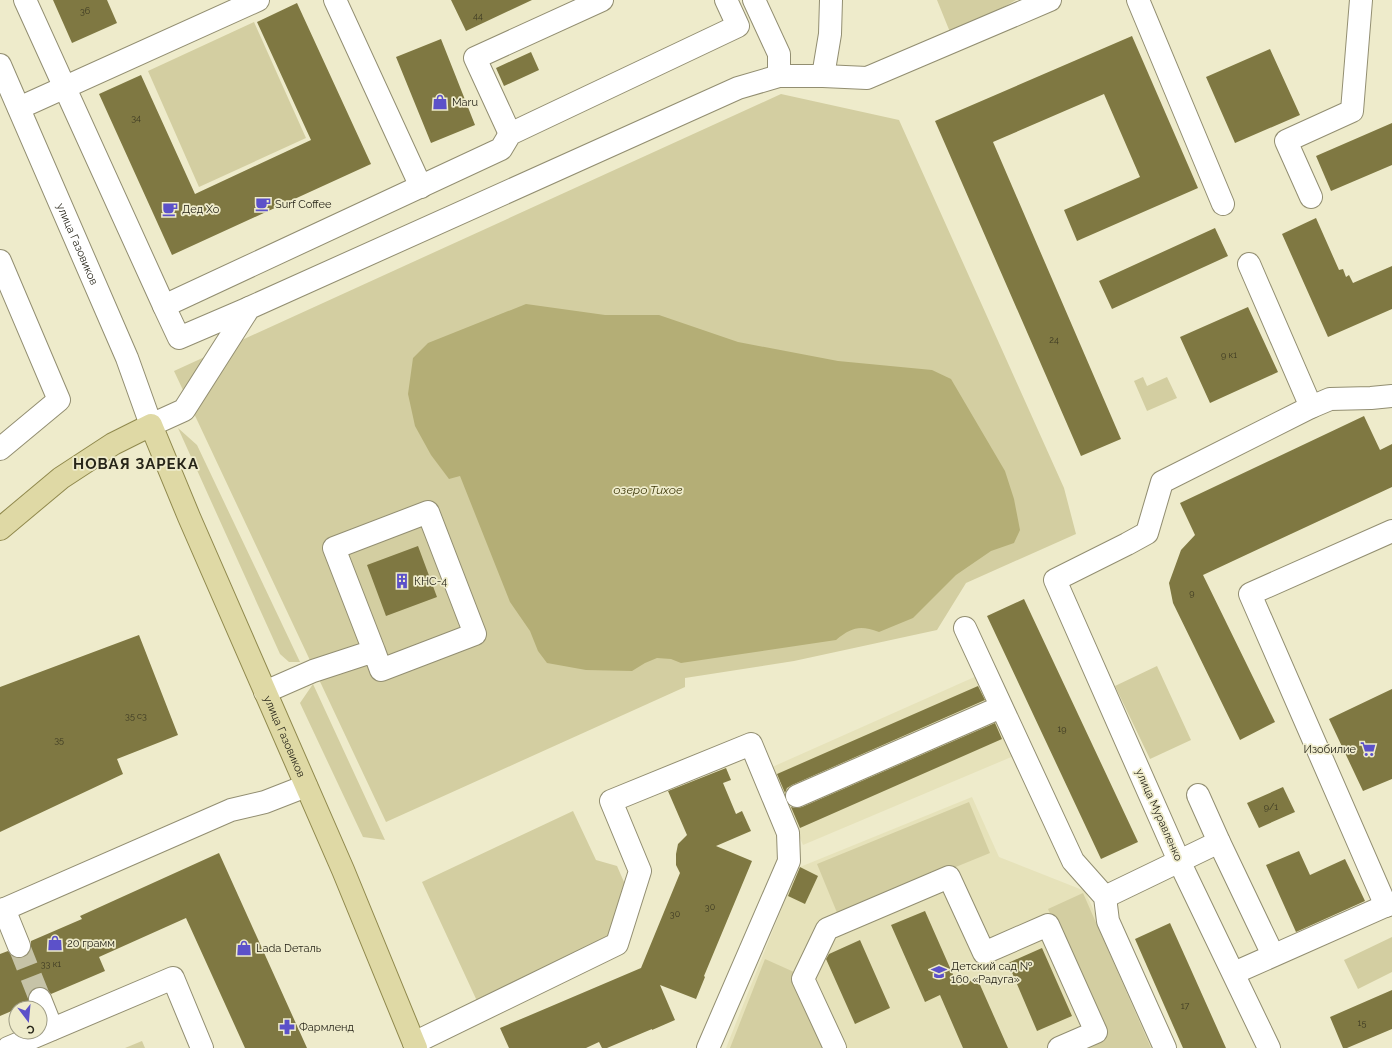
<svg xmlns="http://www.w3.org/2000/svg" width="1392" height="1048" font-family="Raleway,sans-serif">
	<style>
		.built { fill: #e6e2ba }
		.green { fill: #d3cea1 }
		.water { fill: #b4ae76 }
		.building { fill: #7f7842 }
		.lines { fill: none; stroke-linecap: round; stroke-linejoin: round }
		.minor-tunnel { stroke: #c6c3a7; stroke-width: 22; stroke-dasharray: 22 11; stroke-linecap: butt }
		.minor-casing { stroke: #928e71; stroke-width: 24 }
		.major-casing { stroke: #90894d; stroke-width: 24 }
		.minor { stroke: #fff; stroke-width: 22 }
		.major { stroke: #dfd9a5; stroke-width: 22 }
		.labels { text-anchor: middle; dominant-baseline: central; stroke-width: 3.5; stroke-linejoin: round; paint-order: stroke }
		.number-label { font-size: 9px; fill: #3d3a23 }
		.poi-label { font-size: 11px; fill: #272519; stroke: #eeebcb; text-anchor: start }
		.street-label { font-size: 11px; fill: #272519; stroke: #eeebcb }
		.water-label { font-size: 12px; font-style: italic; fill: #3c3708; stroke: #eeebcb }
		.district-label { font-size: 15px; font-weight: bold; letter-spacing: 1px; fill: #272519; stroke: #eeebcb }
	</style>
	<rect width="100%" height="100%" fill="#eeebcb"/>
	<path class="built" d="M979,675L1016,755L803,845L770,768Z
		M972,797L999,857L1085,891L1156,1048H726L787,895L800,867Z"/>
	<path class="green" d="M937,0H1016L952,37Z
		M254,22L306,138L199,187L148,71Z
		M781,94L899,120L1064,488L1076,534L966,583L937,630L794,661L685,678V687L386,822L174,371Z
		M1143,377L1147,386L1167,377L1177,398L1147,411L1134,381Z
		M178,428L197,445L300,662H289L280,654Z
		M1157,666L1191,740L1150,759L1115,686Z
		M313,684L385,840L363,837L300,703Z
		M969,802L990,853L838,915L817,864Z
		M573,811L596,860L617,866L628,891L612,938L477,1001L422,882Z
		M1083,893L1151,1048H1078L1105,1036L1048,909Z
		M1392,937V972L1358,989L1344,960Z
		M765,959L794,972L828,1048H730Z
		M142,1041L145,1048H125Z"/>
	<path class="water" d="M526,304L605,315H659L738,342L838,361L932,370L951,379L1005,471L1014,499L1020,530L1014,543L991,551L956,575L913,618L879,632C860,625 852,627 836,640L681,663L671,659L657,658L645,663L632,671L586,670L547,663L538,651L530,631L510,602L460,476L449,479L431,455L415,426L408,394L413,358L428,343Z"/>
	<path class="building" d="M53,0H107L117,23L72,43Z
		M451,0H532L466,31Z
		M297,3L371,164L172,255L99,94L141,75L195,194L311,140L257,22Z
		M1132,36L1198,188L1077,241L1064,210L1140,177L1104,94L993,142L1121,439L1081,456L935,121Z
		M441,39L475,125L431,143L396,57Z
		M1270,49L1300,115L1235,143L1206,77Z
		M531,52L539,70L504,86L496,68Z
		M1392,123V165L1331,191L1316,156Z
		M1316,218L1339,270L1343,269L1346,277L1349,275L1353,283L1392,266V309L1328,337L1282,234Z
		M1215,228L1228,256L1112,309L1099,281Z
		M1248,307L1278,372L1210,403L1180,337Z
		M1364,416L1380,450L1392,444V487L1203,575L1275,722L1240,740L1173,603L1169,583L1181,550L1195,535L1180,503Z
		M418,546L437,597L386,616L367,565Z
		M1024,599L1138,842L1101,859L987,616Z
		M139,635L178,735L117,759L123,774L0,832V687Z
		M978,686L985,700L792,785L787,788L785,793L777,774Z
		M1392,689V779L1363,791L1329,719Z
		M995,723L1002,739L800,828L791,807L796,808L802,807Z
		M726,768L731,780L723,783L736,814L742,811L751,831L716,846L752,861L704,976L705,977L696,999L660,985L675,1020L652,1030V1029L607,1048H602L599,1042L586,1048H509L500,1028L641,968L680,873L676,865V854L678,844L687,835L668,791Z
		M1283,787L1295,812L1259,828L1247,803Z
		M1299,851L1310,875L1345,859L1365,901L1296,932L1266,865Z
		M219,853L307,1048H245L186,918L99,957L105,971L51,994L47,989L42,987L35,988L30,991L28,997V1004L0,1016V954L8,951L12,956L17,958L24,957L29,953L31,948V941L82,919L80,916Z
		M800,867L818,876L805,904L788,896Z
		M925,911L958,986L977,978L1008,1048H963L940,995L925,1002L891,925Z
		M1170,923L1188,963L1226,1048H1183L1135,939Z
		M860,940L890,1008L855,1024L826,959L829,954Z
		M1042,948L1072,1016L1037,1031L1008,963Z
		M1392,990V1029L1347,1048H1343L1330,1017Z"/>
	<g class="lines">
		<path class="minor-tunnel" d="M19,946L40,999"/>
		<defs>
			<g id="minor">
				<path d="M25,0L164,306"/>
				<path d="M335,0L421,187"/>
				<path d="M754,0L779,54V76"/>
				<path d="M1138,0L1223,204"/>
				<path id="s1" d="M0,65L127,358L151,425L184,410L249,308L738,88L779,76H823L867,78L1050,0"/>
				<path d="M823,76L830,34L831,0"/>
				<path d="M19,108L258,0"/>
				<path d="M510,134L475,58L602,0"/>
				<path d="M1311,197L1286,141L1352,111L1361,0"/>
				<path d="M0,261L59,400L0,449"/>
				<path d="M1249,264L1311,407"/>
				<path d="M249,308L179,338L164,306L501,149L510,134L738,26L726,0"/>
				<path d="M965,628L1073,861L1105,897L1108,921L1165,1048"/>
				<path d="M265,692L313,671L374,651L381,670L475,634L428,512L334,548L374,651"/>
				<path d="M797,796L1001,707"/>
				<path d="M1219,842L1273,955"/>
				<path d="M1105,897L1219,842L1198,795"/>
				<path d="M1386,906L1250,594L1392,531"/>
				<path d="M4,909L19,946"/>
				<path d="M0,911L231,810L265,802L306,786"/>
				<path d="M1234,973L1392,903"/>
				<path d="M40,999L52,1029"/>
				<path d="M414,1043L617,944L640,871L611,801L751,744L788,833L789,861L708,1048"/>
				<path d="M8,1048L173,978L202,1048"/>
				<path d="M835,1048L803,979L827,929L949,877L984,953L1048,925L1096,1032L1059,1048"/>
				<path d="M1269,1048L1179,861L1055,580L1127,544L1147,533L1162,482L1311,407L1330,399L1371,398L1392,396"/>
			</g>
			<g id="major">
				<path id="s2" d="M0,529L61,478L113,444L151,425L189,517L343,870L416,1048"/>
			</g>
		</defs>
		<use href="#minor" class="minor-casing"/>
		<use href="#major" class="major-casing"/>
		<use href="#minor" class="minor"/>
		<use href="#major" class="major"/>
	</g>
	<defs>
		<symbol id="shop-bare" viewBox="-9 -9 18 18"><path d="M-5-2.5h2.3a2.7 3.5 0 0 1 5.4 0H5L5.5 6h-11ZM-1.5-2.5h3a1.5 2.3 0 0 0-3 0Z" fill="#5c51c9" stroke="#eeebcb" stroke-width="2.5" paint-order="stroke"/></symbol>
		<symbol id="cafe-bare" viewBox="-9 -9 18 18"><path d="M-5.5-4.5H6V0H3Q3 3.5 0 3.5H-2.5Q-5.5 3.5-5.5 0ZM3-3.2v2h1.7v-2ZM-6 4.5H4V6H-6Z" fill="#5c51c9" stroke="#eeebcb" stroke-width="2.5" paint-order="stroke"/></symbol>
		<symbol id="building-bare" viewBox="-9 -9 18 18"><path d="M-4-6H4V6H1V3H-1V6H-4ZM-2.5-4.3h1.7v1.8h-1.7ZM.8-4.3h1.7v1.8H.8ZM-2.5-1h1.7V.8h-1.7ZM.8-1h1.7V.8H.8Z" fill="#5c51c9" stroke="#eeebcb" stroke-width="2.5" paint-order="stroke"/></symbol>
		<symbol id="supermarket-bare" viewBox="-9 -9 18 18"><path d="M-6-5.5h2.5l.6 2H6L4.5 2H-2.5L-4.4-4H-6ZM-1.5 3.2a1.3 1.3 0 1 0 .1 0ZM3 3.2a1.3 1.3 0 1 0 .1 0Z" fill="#5c51c9" stroke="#eeebcb" stroke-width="2.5" paint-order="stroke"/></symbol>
		<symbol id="school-bare" viewBox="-9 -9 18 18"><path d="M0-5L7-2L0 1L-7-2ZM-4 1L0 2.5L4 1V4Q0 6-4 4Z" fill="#5c51c9" stroke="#eeebcb" stroke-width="2.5" paint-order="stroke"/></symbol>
		<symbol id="pharmacy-bare" viewBox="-9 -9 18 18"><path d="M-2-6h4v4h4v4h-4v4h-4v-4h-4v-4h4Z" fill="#5c51c9" stroke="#eeebcb" stroke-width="2.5" paint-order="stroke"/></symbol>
	</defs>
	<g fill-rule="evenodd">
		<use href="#shop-bare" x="429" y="91" width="22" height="22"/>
		<use href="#cafe-bare" x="252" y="193" width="22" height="22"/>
		<use href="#cafe-bare" x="159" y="198" width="22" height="22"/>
		<use href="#building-bare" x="391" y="570" width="22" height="22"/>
		<use href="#supermarket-bare" x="1357" y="738" width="22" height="22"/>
		<use href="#shop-bare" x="44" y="932" width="22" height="22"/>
		<use href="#shop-bare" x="233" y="937" width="22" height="22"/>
		<use href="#school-bare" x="928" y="961" width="22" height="22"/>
		<use href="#pharmacy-bare" x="276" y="1016" width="22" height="22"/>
	</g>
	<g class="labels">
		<g class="number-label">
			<text x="85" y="11">36</text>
			<text x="478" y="16">44</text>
			<text x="136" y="118">34</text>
			<text x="1054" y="340">24</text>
			<text x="1229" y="355">9 к1</text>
			<text x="1192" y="593">9</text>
			<text x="136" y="716">35 с3</text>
			<text x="1062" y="729">19</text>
			<text x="59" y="740">35</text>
			<text x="1271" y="807">9/1</text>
			<text x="710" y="907">30</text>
			<text x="675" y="914">30</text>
			<text x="51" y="964">33 к1</text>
			<text x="1185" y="1006">17</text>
			<text x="1362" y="1023">15</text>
		</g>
		<g class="poi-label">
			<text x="452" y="102">Maru</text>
			<text x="275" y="204">Surf Coffee</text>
			<text x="182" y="209">Дед Хо</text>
			<text x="414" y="581">КНС-4</text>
			<text x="1356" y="749" text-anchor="end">Изобилие</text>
			<text x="67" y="943">20 грамм</text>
			<text x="256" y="948">Lada Dеталь</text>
			<text x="951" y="966">Детский сад №<tspan x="951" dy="13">160 «Радуга»</tspan></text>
			<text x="299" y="1027">Фармленд</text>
		</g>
		<g class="street-label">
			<text stroke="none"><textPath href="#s1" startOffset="195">улица Газовиков</textPath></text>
			<text stroke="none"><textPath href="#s2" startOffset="523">улица Газовиков</textPath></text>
			<text transform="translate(1159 815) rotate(66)">улица Муравленко</text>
		</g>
		<g class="water-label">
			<text x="648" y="490">озеро Тихое</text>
		</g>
		<g class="district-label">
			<text x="136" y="464">НОВАЯ ЗАРЕКА</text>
		</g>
	</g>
	<g transform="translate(28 1020) rotate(164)"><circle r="19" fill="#eeebcb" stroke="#9e9c84"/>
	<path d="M0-3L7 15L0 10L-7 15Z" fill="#5c51c9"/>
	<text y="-6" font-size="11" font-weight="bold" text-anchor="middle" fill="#272519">С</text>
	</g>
</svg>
